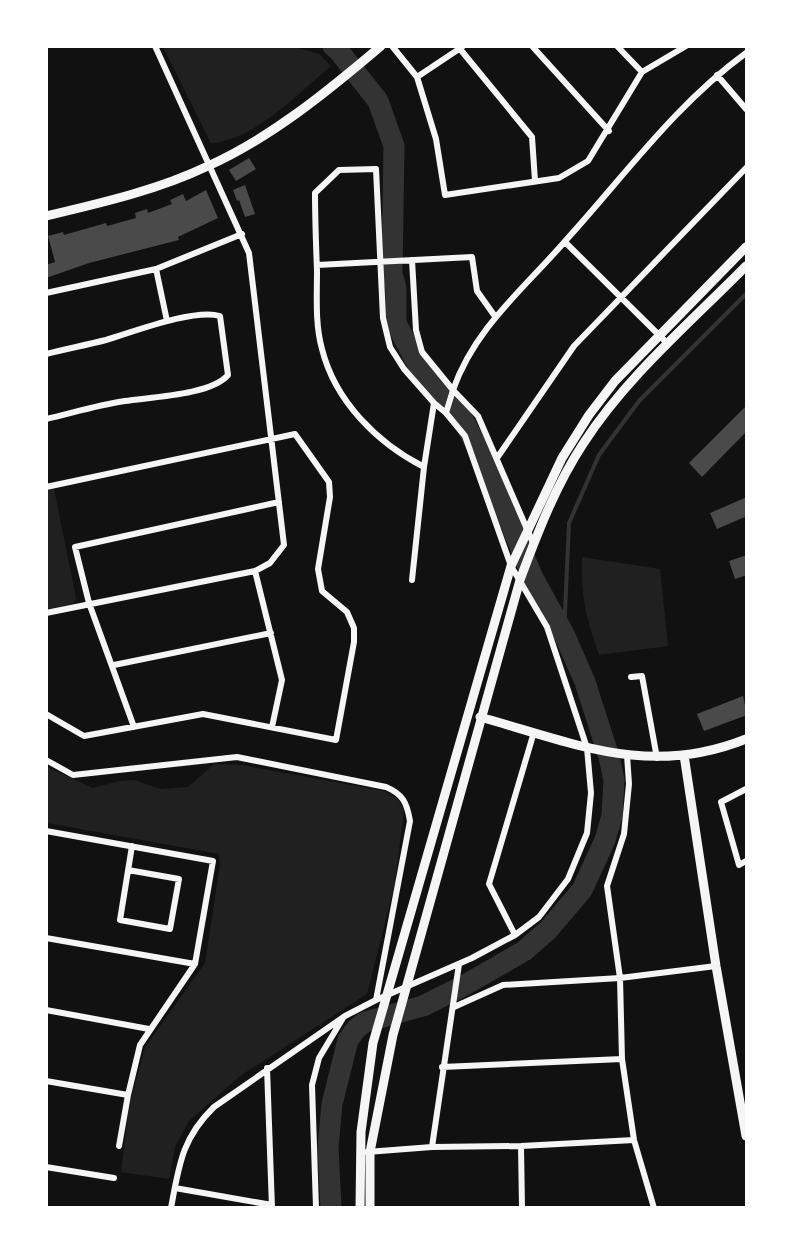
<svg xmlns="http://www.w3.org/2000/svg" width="793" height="1254" font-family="Roboto,sans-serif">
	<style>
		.green { fill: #202020 }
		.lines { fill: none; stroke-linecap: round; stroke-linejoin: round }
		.stream { stroke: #333; stroke-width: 4 }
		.river { stroke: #333; stroke-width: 21 }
		.building { fill: #4a4a4a }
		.minor { stroke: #f5f5f5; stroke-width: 6 }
		.tertiary { stroke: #f5f5f5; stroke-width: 9 }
	</style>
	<rect width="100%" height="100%" fill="#111"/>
	<path class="green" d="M163,47H296L319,54L331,66C297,94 257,139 211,143Z
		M54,489L76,598L73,604L47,609V491Z
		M582,557L660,569L668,646L599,655C586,617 581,597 582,557Z
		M214,764L242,765L384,791L397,798L404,810L395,883L367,994L240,1076L189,1121L175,1147L169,1179L121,1172L129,1106L145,1047L205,963L220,865L219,854L47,823V767L93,788L119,781L135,780L160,789L188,787Z"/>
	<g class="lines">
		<path class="stream" d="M564,634L569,523L599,455L639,401L746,294"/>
		<path class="river" d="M331,1208L328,1147L332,1104L348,1040L356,1029L365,1022L423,1006L463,986L524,951L548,930L582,890L605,840L612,816L614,780L609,757L585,682L564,634L532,576L488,468L459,412L422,373L396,323V288L392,274L394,146L378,101L338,50L333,46"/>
	</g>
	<path class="building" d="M249,158L256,169L236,181L229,170Z
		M245,185L255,214L245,217L239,200L237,201L233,190Z
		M206,190L218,218L178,237L179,240L89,263L46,278V265L55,262L48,236L63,232L64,235L106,223L107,226L136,218L135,213L147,209L148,213L172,204L170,200L183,194L186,201Z
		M747,405V431L702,477L689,463Z
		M747,497V516L717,529L710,513Z
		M747,555V575L735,579L729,561Z
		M743,696L747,715L704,731L697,714Z"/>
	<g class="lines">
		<path class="minor" d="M392,46L417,77L436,139L445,195L559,178L588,161L642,72L686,46
			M532,46L609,131
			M617,46L642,72
			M460,49L532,137L535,181
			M717,75L746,109
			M417,77L462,47
			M565,242L668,344
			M412,260L416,330L422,352L453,390L446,413
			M317,265L472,257L477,291L494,315
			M156,269L167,321
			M46,293L156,269L242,234
			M46,354C66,349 86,345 106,340C133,332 195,308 220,316L228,375C211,395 151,397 125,401C98,405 72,413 46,419
			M497,458L574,346L746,168
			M46,487L295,434L329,482L330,497L318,569L322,591L347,612L354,628V642L336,740L203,714L84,736L46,714
			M533,543L478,416L453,390C475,327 525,288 567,239C625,175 676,104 746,53
			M255,571L282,680L272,727
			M412,580L424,467C377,443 335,401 322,349C315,324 317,297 317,271C316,245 315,219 315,193L339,170L376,169L383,318L390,347L404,369L434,403L424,467
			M46,613L255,571L270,563L284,545L249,253L155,46
			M114,665L271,633
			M631,677L642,676L657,758
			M134,727L89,603L75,547L279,502
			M627,755L629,784L624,834L607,886L620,978L622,1059L634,1140L654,1208
			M46,760L73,775L237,757L386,787C403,794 407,803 410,821L376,1000
			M746,789L721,802L739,865L746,861
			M46,831L213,861L195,964L140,1045L128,1095L46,1081
			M128,870L179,879L170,929L120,920L132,846
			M515,935L489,884L534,732
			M46,938L195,964
			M454,1007L503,985L620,978L716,966
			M46,1010L149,1029
			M442,1067L622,1059
			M267,1068L272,1208
			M119,1146L128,1095
			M521,1146L522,1208
			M432,1147L459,964
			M367,1152L432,1147L521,1146L634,1140
			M46,1167L114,1178
			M175,1188L272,1205
			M171,1208C179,1165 182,1138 214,1107L345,1016L376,1000L472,958L515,935L539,917L568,879L587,833L591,793L587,748L547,627L511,566L465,436L446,413L434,403
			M316,1208L312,1085L319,1058L343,1018"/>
		<path class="tertiary" d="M46,216C101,203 158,190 208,166C272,137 328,91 381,46
			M480,717C574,743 649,778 746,739
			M684,755L716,966L746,1136
			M360,1208L361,1132L373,1043L511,566L562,458L589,415L615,381L746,247
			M370,1208V1152L393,1035L520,580C537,534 556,485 583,444C627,376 690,323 746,266"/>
	</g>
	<rect width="793" height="1254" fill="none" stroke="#ffffff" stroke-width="96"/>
</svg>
